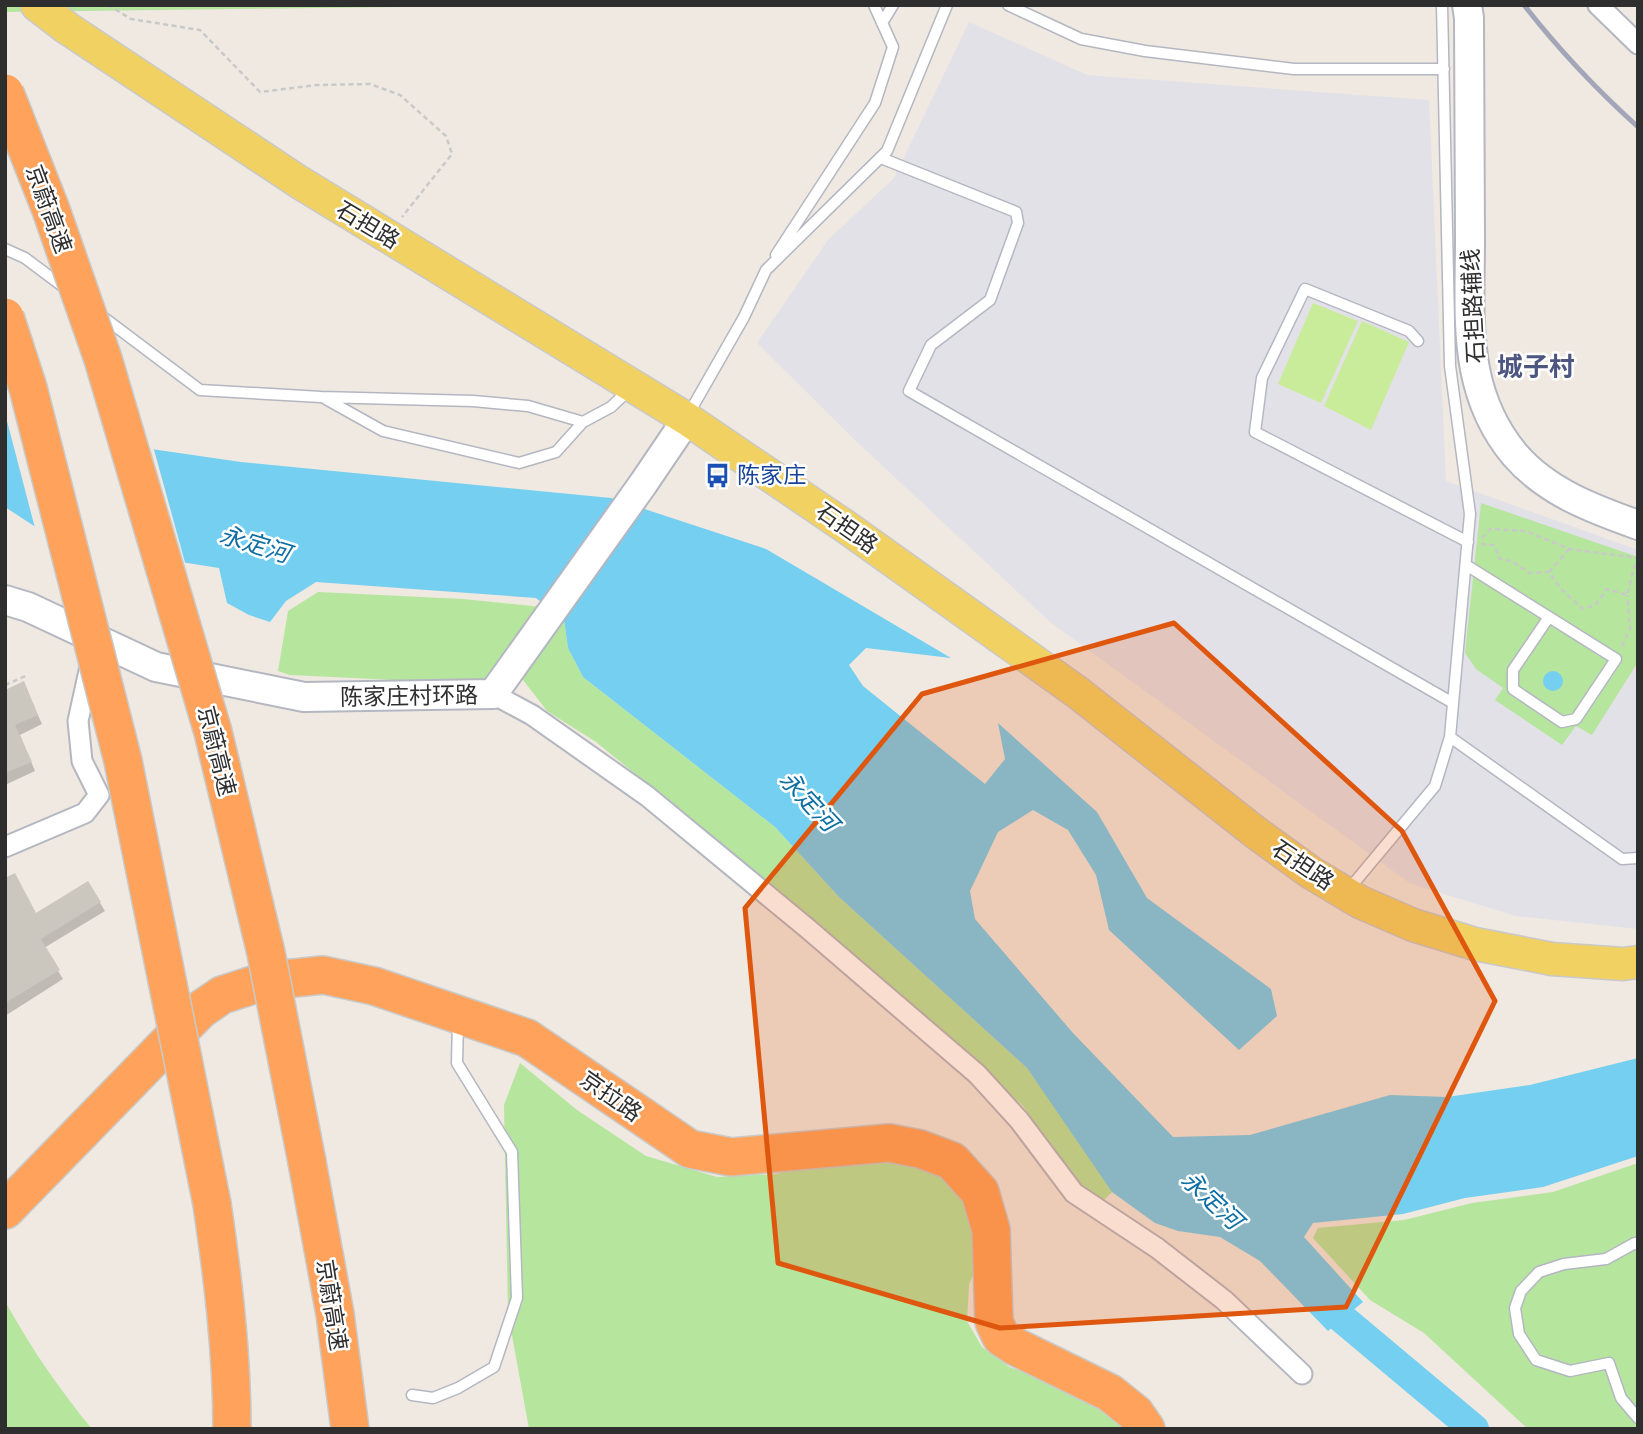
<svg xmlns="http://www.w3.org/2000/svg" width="1643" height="1434" font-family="Arial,'Noto Sans SC',sans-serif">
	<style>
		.industrial { fill: #e3e1e8 }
		.green { fill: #b6e59e }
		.pitch { fill: #c9ec9a }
		.water { fill: #75cff0 }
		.pier { fill: #efe9e1 }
		.shadow { fill: #0003 }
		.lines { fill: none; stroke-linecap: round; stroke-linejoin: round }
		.river { stroke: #75cff0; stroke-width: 30 }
		.building { fill: #cbc7bf }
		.lane-casing { stroke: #b4b7c1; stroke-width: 13 }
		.street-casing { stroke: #b4b7c1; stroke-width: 23 }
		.secondary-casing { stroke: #b4b7c1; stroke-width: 32 }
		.primary-casing { stroke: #c9c9c9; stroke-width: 35 }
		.highway-casing { stroke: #c9c9c9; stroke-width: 40 }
		.path { stroke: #c9c9c9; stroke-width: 2.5; stroke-dasharray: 5 3.5; stroke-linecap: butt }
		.lane { stroke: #fff; stroke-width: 10 }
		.street { stroke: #fff; stroke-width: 19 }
		.secondary { stroke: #fff; stroke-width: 28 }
		.primary { stroke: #f2d163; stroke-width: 32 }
		.highway { stroke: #ffa35c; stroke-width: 37 }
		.rail { stroke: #a3a6b8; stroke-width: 5 }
		.highway-bridge-casing { stroke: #c9c9c9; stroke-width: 40; stroke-linecap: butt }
		.highway-bridge { stroke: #ffa35c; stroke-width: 37 }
		.marked { fill: #df570e; fill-opacity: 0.2; stroke: #df570e; stroke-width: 5; stroke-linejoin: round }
		.labels { text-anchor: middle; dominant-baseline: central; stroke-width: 5; stroke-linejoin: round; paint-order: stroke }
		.street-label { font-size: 23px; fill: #2e2e2e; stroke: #fff }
		.transit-label { font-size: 23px; fill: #164399; stroke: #fff; text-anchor: start }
		.water-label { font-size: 24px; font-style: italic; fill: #0d6fa3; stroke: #fff }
		.quarter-label { font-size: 26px; font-weight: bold; fill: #4d5680; stroke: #fff }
	</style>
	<rect width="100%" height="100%" fill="#efe9e1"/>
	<path class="industrial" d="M969,22L1087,75L1429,100L1446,481L1638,550V929L1516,916L1411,884L1050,622L857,442L757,343L828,240L894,178Z"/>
	<path class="green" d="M5,5H408L403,7L5,12Z
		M1481,503L1638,557V662L1592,735L1576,726L1562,745L1495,700L1503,688L1476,669L1465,653Z
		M318,592L463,599L542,607L517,645L485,679L458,683L290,675L278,671L288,611Z
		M564,620L568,648L583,677L775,827L839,897L1027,1068L1109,1185L1112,1192L1096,1208L1023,1106L949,1037L766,880L596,742L547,711L520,676Z
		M520,1063L577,1110L646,1156L717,1177L776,1174L841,1156H898L951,1172L979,1209L982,1250L969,1285L967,1321L982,1347L1009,1367L1045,1379L1107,1407L1125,1429H529L508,1313L504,1105Z
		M1638,1163V1429H1528L1424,1333L1370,1300L1313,1238L1318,1228L1404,1220L1472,1203L1553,1192Z
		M5,1301C30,1347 59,1389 92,1429H5Z"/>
	<path class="pitch" d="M1313,303L1358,321L1321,403L1278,384Z
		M1362,321L1409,342L1371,430L1324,406Z"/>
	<path class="water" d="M5,421L103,442L241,462L611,498L766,549L951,658L866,648L849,665L863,686L985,784L1005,759L998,723L1097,812L1147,898L1271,989L1277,1016L1239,1050L1109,930L1096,875L1068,830L1033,810L998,832L970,891L975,919L1073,1033L1173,1137L1250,1135L1390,1095L1447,1097L1530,1085L1638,1058V1156L1543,1187L1465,1198L1403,1214L1313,1223L1304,1237L1363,1302L1328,1331L1260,1261L1220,1237L1178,1231L1155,1223L1112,1192L1027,1068L839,897L775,827L583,677L568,648L564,620L536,598L316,582L286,601L270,622L249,615L227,603L219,568L60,543L5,507Z
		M1543 681a10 10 0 1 1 20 0a10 10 0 1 1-20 0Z"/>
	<path class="pier" d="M6,417L103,439L153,446L186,566L59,547L36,532Z"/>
	<path class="shadow" d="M5,692L28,693L42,724L20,735L35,771L5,785Z
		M5,883L35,915L88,883L105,911L44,948L63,979L5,1016Z"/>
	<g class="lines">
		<path class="river" d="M1313,1294L1474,1429"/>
	</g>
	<path class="building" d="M24,681L38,715L15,725L32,762L5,773V690Z
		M15,873L36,913L88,881L101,902L41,939L60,970L5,1003V878Z"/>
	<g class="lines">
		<defs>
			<path id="lane" d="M1008,5L1081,39L1145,51L1294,69H1444
				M882,23L893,5
				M881,158L1016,212L1018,223L990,300L931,345L909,391L1453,703
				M5,249L25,258L65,288
				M776,255L875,103L893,47L874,5
				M99,314L200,390L321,397L473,401L528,406L583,422L611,407L630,389
				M1418,341L1409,331L1305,289L1262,378L1255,432L1468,542
				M324,398L383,431L519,463L556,452L583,422
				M688,415L744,317L766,270L887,151L947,5
				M1466,565L1616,659L1576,719L1562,722L1513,689V670L1549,617
				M1450,737L1622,859L1638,858
				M1349,889L1435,786L1450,737L1470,514L1450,366L1442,5
				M1638,1245L1635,1243L1606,1259L1564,1264L1539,1272L1521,1291L1515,1308L1519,1334L1536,1360L1570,1371L1609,1363L1621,1398L1638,1418
				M412,1395L433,1398L458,1388L494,1367L517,1298L512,1152L457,1063L458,1022"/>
			<path id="street" d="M1598,5L1638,44
				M493,694L532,715L647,796L807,928L977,1074L1019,1120L1074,1193L1157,1248L1224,1300L1302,1374
				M5,847L85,813L99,795L82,761L78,721L91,662"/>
			<path id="secondary" d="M1467,5L1469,18C1469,92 1470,167 1470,241C1470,283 1467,328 1475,369C1481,400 1494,430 1515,455C1547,492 1593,509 1638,525
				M5,600L28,607L156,667L304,697L493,694L643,484L687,419"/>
			<path id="primary" d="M37,5L67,28L299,182L687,419L846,527L1077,692L1255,832L1310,872L1360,902L1413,925L1475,944L1552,959L1623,964L1638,962"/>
			<path id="highway" d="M307,1162L335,1314L350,1429
				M212,1204C223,1279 232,1353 232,1429
				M5,1210L200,1010L222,995L265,981L323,975L374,986L527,1038L690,1149L731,1157L889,1143L920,1149L952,1161L980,1192L991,1230L994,1322L1001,1337L1016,1347L1110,1393L1135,1413L1146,1429"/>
		</defs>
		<use href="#lane" class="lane-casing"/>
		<use href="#street" class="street-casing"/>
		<use href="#secondary" class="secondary-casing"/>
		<use href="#primary" class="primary-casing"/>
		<use href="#highway" class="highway-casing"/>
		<path class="path" d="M108,5L131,19L200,30L260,92L317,85L370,84L400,95L446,136L452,154L402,217
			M1482,538L1490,529L1526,531L1569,549L1638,558
			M1481,544L1494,545L1500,559L1511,561L1530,573L1549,572L1561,589L1583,609L1595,605L1607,589L1627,595L1634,567L1638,564
			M1549,572L1569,549
			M1622,646L1630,629L1627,595
			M5,685L28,675"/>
		<use href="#lane" class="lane"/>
		<use href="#street" class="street"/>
		<use href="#secondary" class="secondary"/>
		<use href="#primary" class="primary"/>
		<use href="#highway" class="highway"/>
		<path class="rail" d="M1524,5C1559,50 1596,89 1638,127"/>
		<defs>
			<path id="highway-bridge" d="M5,93L51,210L103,359L213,732L266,953L307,1162
				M5,317L28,388L123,761L212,1204"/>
		</defs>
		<use href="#highway-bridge" class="highway-bridge-casing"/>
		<use href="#highway-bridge" class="highway-bridge"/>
	</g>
	<path class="marked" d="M1174,623L1402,831L1495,1001L1346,1307L1000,1328L778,1263L745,908L922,694Z"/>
	<defs>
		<symbol id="bus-bare" viewBox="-9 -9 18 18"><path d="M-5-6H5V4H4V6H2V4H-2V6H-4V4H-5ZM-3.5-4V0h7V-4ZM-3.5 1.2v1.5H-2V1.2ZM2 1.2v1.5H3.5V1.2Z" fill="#1a4fb4" stroke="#fff" stroke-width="2.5" paint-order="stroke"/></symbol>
	</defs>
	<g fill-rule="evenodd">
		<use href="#bus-bare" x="700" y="458" width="35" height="35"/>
	</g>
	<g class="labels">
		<g class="street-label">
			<text transform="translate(49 209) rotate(70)">京蔚高速</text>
			<text transform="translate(368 225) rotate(31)">石担路</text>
			<text transform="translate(1473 306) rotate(-93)">石担路辅线</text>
			<text transform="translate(847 528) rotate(35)">石担路</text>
			<text transform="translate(409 696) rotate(-1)">陈家庄村环路</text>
			<text transform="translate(217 751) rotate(76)">京蔚高速</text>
			<text transform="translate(1303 865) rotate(34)">石担路</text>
			<text transform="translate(611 1096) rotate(35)">京拉路</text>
			<text transform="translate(332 1305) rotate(81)">京蔚高速</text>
		</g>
		<g class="transit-label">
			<text x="737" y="475">陈家庄</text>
		</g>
		<g class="water-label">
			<text transform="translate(255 544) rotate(17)">永定河</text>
			<text transform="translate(809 801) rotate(47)">永定河</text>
			<text transform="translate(1212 1200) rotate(43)">永定河</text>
		</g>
		<g class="quarter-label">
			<text x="1536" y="367">城子村</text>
		</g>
	</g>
	<rect width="1643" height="1434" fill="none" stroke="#2e2e2e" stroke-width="14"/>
</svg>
